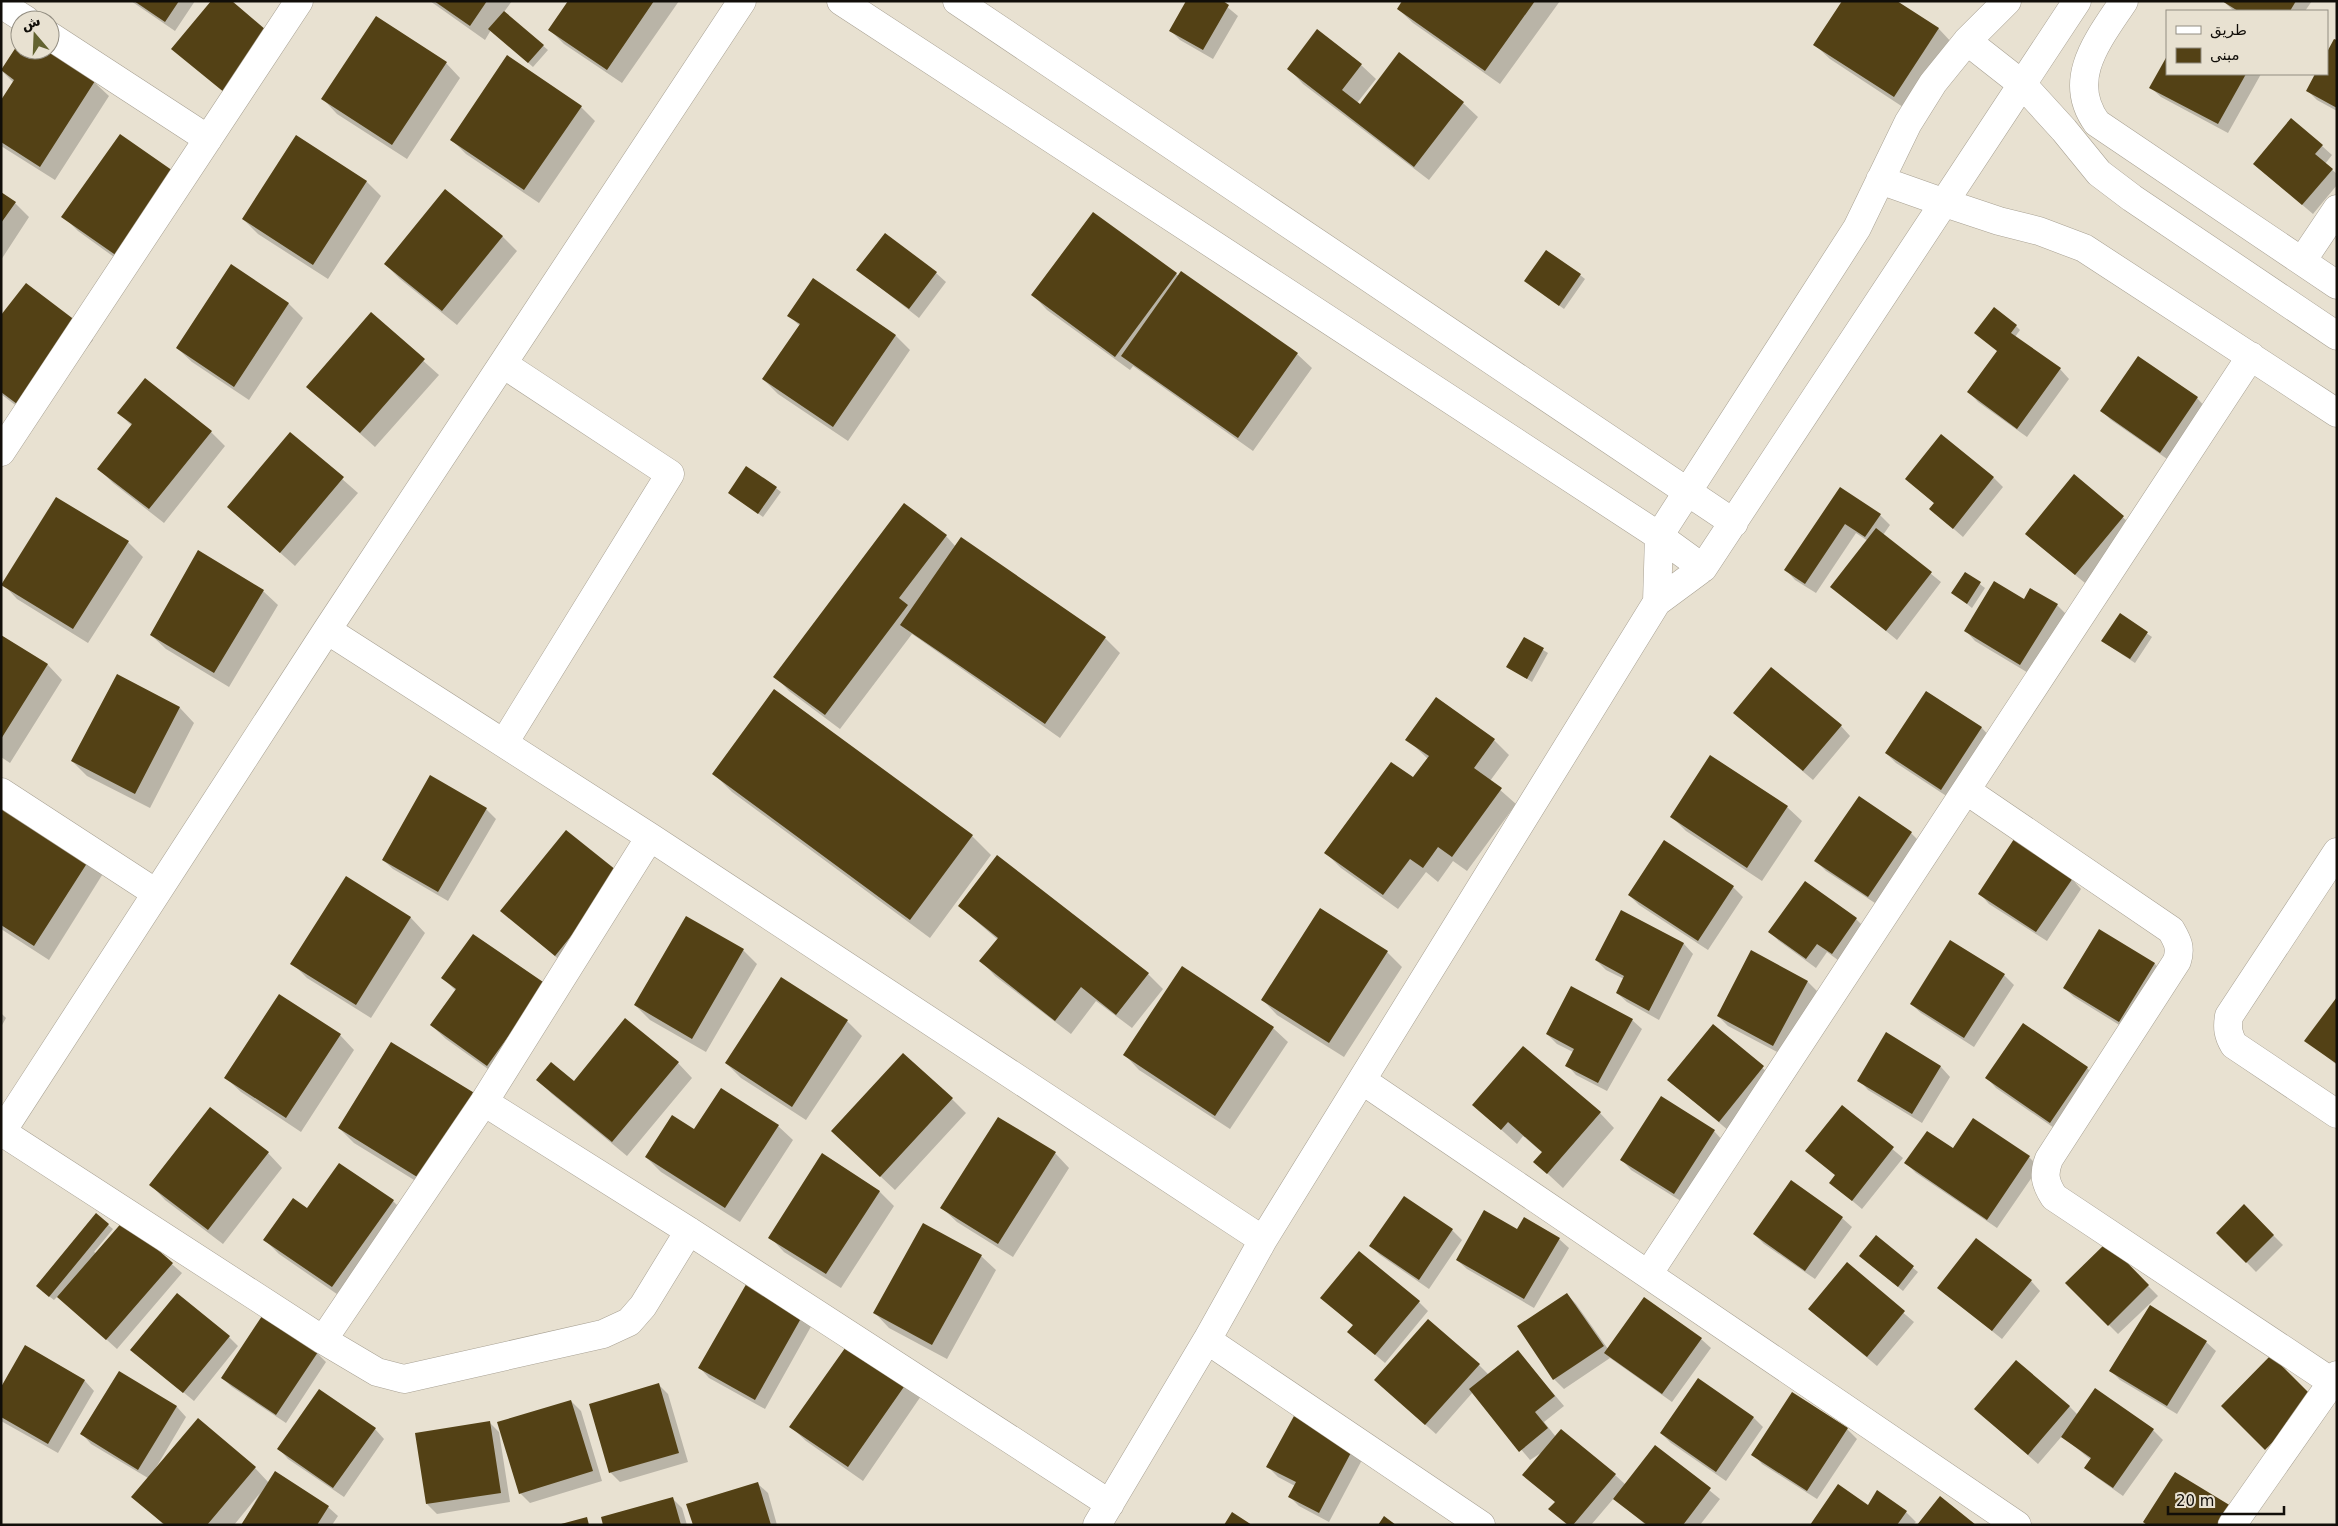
<svg xmlns="http://www.w3.org/2000/svg" width="2338" height="1526" font-family="'DejaVu Sans','Noto Naskh Arabic',sans-serif">
	<style>
		.shadow { fill: #0003 }
		.building { fill: #534115 }
		.lines { fill: none; stroke-linecap: round; stroke-linejoin: round }
		.minor-casing { stroke: #a8a193; stroke-width: 29 }
		.minor { stroke: #fff; stroke-width: 28 }
	</style>
	<rect width="100%" height="100%" fill="#e8e1d1"/>
	<path class="shadow" d="M131,1H195L175,31Z
		M430,1H512L504,12L548,50L533,67L491,30L485,40Z
		M569,1H679L622,83L564,44L550,30Z
		M1220,1L1238,16L1213,59L1180,40L1170,30Z
		M1404,1H1560L1500,84L1413,23L1398,9Z
		M1895,1L1939,29L1953,44L1909,111L1830,59L1815,45Z
		M2223,1H2312L2305,11H2234Z
		M2335,40L2337,41V111L2317,100L2307,90L2316,74H2327V55Z
		M20,43V50H45L94,82L109,96L55,180L1,146V102L14,83L2,71Z
		M446,63L460,78L407,159L337,114L323,99Z
		M1361,65L1376,79L1357,103L1360,105L1463,103L1478,117L1429,180L1303,84L1289,69Z
		M2167,74H2261L2228,133L2161,97L2151,88Z
		M581,107L595,121L539,203L466,154L451,139Z
		M120,136L132,270L78,231L63,216Z
		M297,137L367,182L381,196L328,279L258,234L243,219Z
		M2322,146L2332,155L2325,164L2337,174V185L2313,214L2254,164Z
		M446,191L503,237L517,251L457,325L400,279L385,264Z
		M1,194L15,203L29,217L1,260Z
		M232,266L289,304L303,318L249,400L192,362L177,348Z
		M858,270L936,273L946,282L919,318Z
		M1176,274L1297,354L1312,368L1253,451L1133,366L1130,370L1047,310L1033,295Z
		M1580,275L1585,279L1564,309L1526,281Z
		M813,280L896,336L910,350L848,441L778,394L763,379L800,326L789,316Z
		M371,314L439,375L375,447L308,387Z
		M1,317L79,325L93,340L32,418L1,394Z
		M2016,326L2020,330L2015,337L2060,369L2069,379L2027,437L1978,402L1969,392Z
		M2197,398L2206,408L2170,461L2111,420L2102,411Z
		M119,413L211,432L225,446L164,523L113,483L99,469L132,426Z
		M291,434L358,493L295,566L229,507Z
		M2074,476L2133,526L2085,583L2036,543Z
		M1994,478L2003,487L1963,537L1931,509L1935,504L1907,479Z
		M776,488L781,492L763,517L730,493Z
		M1841,489L1880,515L1890,525L1883,535L1941,582L1897,640L1832,587L1868,541L1856,533L1816,593L1795,580L1786,570Z
		M946,536L956,547L1105,638L1120,653L1060,738L912,634L840,729L789,691L775,676Z
		M128,542L143,557L88,643L17,599L3,584Z
		M1965,573L1985,588L1972,608L1953,593Z
		M263,591L278,605L229,687L166,649L151,635Z
		M2057,605L2067,615L2030,674L1975,641L1966,631Z
		M2120,615L2152,637L2135,663L2108,645Z
		M1,636L48,665L62,680L10,763L1,757Z
		M1524,638L1548,653L1532,682L1508,667Z
		M117,676L180,708L194,723L150,808L87,776L72,761Z
		M1927,692L1982,728L1991,738L1951,799L1896,763L1886,753Z
		M1437,698L1494,740L1509,755L1490,781L1516,804L1467,871L1453,861L1438,882L1426,872L1398,909L1341,868L1326,853L1413,779L1428,759L1407,739Z
		M1734,713L1841,726L1850,736L1813,780Z
		M713,773L972,836L991,855L930,938L732,792Z
		M1787,807L1802,821L1762,881L1686,831L1671,816Z
		M486,809L496,819L448,901L393,869L383,860Z
		M1,814L104,872L49,960L1,929Z
		M1911,833L1921,843L1878,905L1826,871L1816,861Z
		M998,857L1148,974L1163,989L1132,1028L1096,1001L1071,1034L995,976L981,961L998,940L959,906Z
		M620,875L634,889L570,969L502,911Z
		M347,878L411,918L425,933L371,1018L307,978L292,963Z
		M2072,879L2081,889L2047,941L1989,904L1980,894Z
		M1733,887L1743,897L1708,950L1639,905L1629,895Z
		M1321,909L1387,952L1402,967L1344,1057L1277,1015L1263,1000Z
		M1622,912L1684,944L1693,954L1659,1020L1627,1002L1617,993L1624,979L1606,970L1596,960Z
		M1856,919L1866,929L1842,963L1827,952L1816,968L1779,941L1770,932Z
		M2100,931L2155,964L2164,974L2129,1031L2074,997L2064,988Z
		M1951,942L2004,975L2014,985L1974,1047L1921,1013L1911,1004Z
		M743,950L757,964L706,1052L650,1020L635,1005Z
		M443,978L545,985L502,1079L446,1039L431,1025L456,991Z
		M781,979L847,1021L862,1036L806,1120L741,1078L726,1063Z
		M1808,982L1817,991L1783,1055L1728,1026L1718,1016Z
		M2337,999V1065L2306,1040Z
		M1,1013L6,1018L1,1027Z
		M1632,1020L1642,1029L1607,1091L1576,1075L1567,1065L1573,1052L1557,1044L1547,1034Z
		M2023,1025L2087,1068L2097,1078L2060,1132L1996,1088L1987,1078Z
		M1713,1026L1773,1077L1729,1131L1669,1080Z
		M1273,1028L1288,1042L1230,1129L1139,1070L1125,1055Z
		M1887,1034L1941,1067L1950,1077L1922,1123L1868,1090L1859,1080Z
		M340,1035L354,1050L301,1132L241,1092L226,1078Z
		M391,1043L437,1194L354,1143L339,1128Z
		M678,1063L692,1078L627,1156L552,1094L537,1080L574,1082Z
		M952,1099L966,1113L895,1190L832,1131Z
		M1474,1105L1600,1113L1614,1128L1563,1188L1535,1162L1543,1153L1523,1136L1517,1144Z
		M1842,1107L1903,1158L1862,1209L1831,1183L1836,1176L1806,1151Z
		M1974,1120L2029,1157L2039,1167L1997,1228L1916,1173L1906,1163L1953,1150Z
		M778,1126L793,1140L740,1222L661,1172L646,1157L694,1131Z
		M1714,1131L1723,1141L1684,1203L1631,1170L1622,1160Z
		M268,1153L282,1168L223,1244L165,1200L151,1185Z
		M1055,1153L1069,1168L1013,1257L957,1222L942,1208Z
		M823,1155L880,1192L894,1206L841,1288L784,1252L770,1237Z
		M1404,1198L1452,1230L1462,1240L1429,1289L1380,1255L1371,1246Z
		M393,1201L407,1215L347,1301L279,1254L265,1240L308,1210Z
		M2244,1206L2283,1245L2256,1272L2218,1233Z
		M96,1215L113,1229L94,1252L96,1253L124,1222L182,1273L117,1349L58,1296L54,1300L42,1291Z
		M1842,1218L1852,1227L1815,1279L1764,1244L1754,1234Z
		M1517,1231L1559,1239L1569,1248L1534,1308L1467,1269L1457,1260Z
		M1876,1237L1918,1272L1903,1291L1860,1256Z
		M2107,1244L2158,1296L2118,1334L2067,1283Z
		M981,1256L996,1270L947,1359L889,1328L875,1313Z
		M1847,1264L1914,1322L1877,1366L1809,1309Z
		M2031,1281L2040,1291L2002,1339L1938,1288Z
		M1567,1294L1576,1304L1608,1349L1701,1339L1711,1348L1672,1402L1610,1358L1564,1389L1554,1379Z
		M1419,1302L1428,1311L1385,1363L1359,1341L1354,1326L1332,1307Z
		M803,1314L813,1323L765,1409L709,1378L700,1368Z
		M229,1337L238,1346L194,1401L132,1350Z
		M850,1342L921,1396L863,1481L806,1441L791,1427Z
		M2206,1342L2216,1351L2177,1414L2120,1380L2111,1371Z
		M25,1347L85,1381L94,1391L58,1453L1,1421V1389Z
		M1518,1352L1564,1406L1544,1422L1556,1437L1615,1475L1626,1485L1656,1447L1720,1499L1700,1525H1646L1614,1498L1591,1525H1568L1560,1518L1544,1451L1530,1460L1473,1392L1436,1434L1385,1389L1479,1365L1489,1375Z
		M317,1353L326,1362L286,1423L232,1387L222,1378Z
		M120,1373L177,1407L186,1417L154,1471L255,1468L269,1483L328,1507L338,1516L332,1525H242L260,1493L234,1525H164L133,1496L148,1478L91,1444L82,1434Z
		M659,1385L668,1394L688,1462L620,1482L611,1473L591,1405Z
		M2095,1390L2153,1430L2163,1440L2123,1496L2096,1477L2086,1467L2091,1460L2062,1436L2038,1464L1975,1409L2069,1406L2078,1415Z
		M1792,1394L1847,1429L1857,1439L1817,1499L1762,1464L1753,1454Z
		M571,1401L581,1411L602,1481L530,1503L520,1493Z
		M1295,1417L1363,1458L1329,1522L1299,1506L1289,1496L1295,1486L1278,1477L1268,1467Z
		M1754,1418L1763,1427L1726,1481L1671,1443L1661,1433Z
		M489,1422L499,1432L510,1502L437,1514L427,1504Z
		M375,1429L384,1439L344,1497L288,1459L279,1449Z
		M758,1484L768,1493L777,1525H694Z
		M673,1499L682,1508L687,1525H604Z
		M1868,1506L1906,1512L1916,1522L1913,1525H1811Z"/>
	<path class="building" d="M134,1H179L165,22Z
		M211,1H232L273,36L225,93L171,49Z
		M434,1H487L470,26Z
		M568,1H654L607,70L548,30Z
		M1186,1H1223L1229,5L1203,50L1169,31Z
		M1402,1H1535L1485,71L1397,9Z
		M1842,1H1897L1939,28L1894,97L1813,45Z
		M2222,1H2296L2290,11H2238Z
		M504,11L544,45L528,63L488,29Z
		M376,16L447,62L392,145L321,99Z
		M1317,29L1362,64L1342,90L1360,104L1399,52L1464,102L1414,167L1287,69Z
		M2334,39L2337,40V108L2306,91L2315,74H2327V52Z
		M20,41V50H47L95,81L40,167L1,142V100L14,80L1,70Z
		M507,55L582,106L524,190L450,140Z
		M2167,56V74H2246L2218,124L2149,88Z
		M2291,118L2323,145L2315,154L2333,169L2302,205L2253,164Z
		M120,134L176,173L117,256L61,217Z
		M296,135L367,181L313,265L242,219Z
		M445,189L503,236L442,311L384,264Z
		M1,192L16,202L1,223Z
		M1093,212L1177,273L1115,357L1031,295Z
		M885,233L937,272L909,309L856,270Z
		M1546,250L1581,274L1559,306L1524,281Z
		M231,264L289,303L234,387L176,348Z
		M1181,271L1298,353L1238,438L1121,356Z
		M813,278L896,335L833,427L762,379L800,324L787,316Z
		M26,283L80,324L17,404L1,392V315Z
		M1994,307L2017,325L2011,333L2061,368L2017,429L1967,392L1997,351L1974,333Z
		M371,312L425,359L360,433L306,387Z
		M2138,356L2198,397L2160,453L2100,411Z
		M145,378L212,431L149,509L97,469L132,424L117,413Z
		M290,432L344,477L280,553L227,507Z
		M1941,434L1994,477L1953,529L1929,509L1934,503L1905,479Z
		M746,466L777,487L758,514L728,493Z
		M2074,474L2124,516L2075,575L2025,534Z
		M1840,487L1881,514L1865,537L1845,524L1805,584L1784,570Z
		M56,497L129,541L73,629L1,585Z
		M904,503L947,535L899,598L908,605L825,715L773,677Z
		M1876,528L1932,572L1886,631L1830,587Z
		M961,537L1106,637L1045,724L900,625Z
		M198,550L264,590L214,673L150,635Z
		M1965,572L1981,582L1967,604L1951,593Z
		M1994,581L2024,599L2030,588L2058,604L2020,665L1964,631Z
		M2120,613L2148,632L2130,659L2101,641Z
		M1,635L48,664L1,739Z
		M1524,637L1544,648L1527,679L1506,667Z
		M1771,667L1842,725L1803,771L1733,713Z
		M117,674L180,707L135,794L71,761Z
		M774,689L973,835L910,920L712,774Z
		M1926,691L1982,727L1941,790L1885,753Z
		M1436,697L1495,739L1474,768L1502,788L1452,857L1438,847L1423,868L1410,859L1383,895L1324,853L1391,762L1413,777L1429,756L1405,740Z
		M1710,755L1788,806L1747,868L1670,817Z
		M430,775L487,808L438,892L382,860Z
		M1859,796L1912,832L1868,897L1814,861Z
		M6,804L91,857L34,946L1,925V812Z
		M566,830L621,874L555,956L500,911Z
		M2014,839L2073,878L2036,932L1978,894Z
		M1664,840L1734,886L1698,941L1628,895Z
		M997,855L1149,973L1116,1015L1081,987L1055,1021L979,961L998,938L958,906Z
		M346,876L411,917L356,1005L290,964Z
		M1805,881L1857,918L1832,954L1817,944L1806,959L1768,932Z
		M1320,908L1388,951L1329,1043L1261,1000Z
		M1621,910L1684,943L1649,1011L1616,993L1624,976L1595,960Z
		M686,916L744,949L692,1039L634,1005Z
		M2099,929L2155,963L2119,1022L2063,988Z
		M473,934L546,984L487,1066L430,1025L456,989L441,978Z
		M1950,940L2005,974L1964,1038L1910,1004Z
		M1751,950L1808,981L1773,1046L1717,1016Z
		M1182,966L1274,1027L1215,1116L1123,1055Z
		M781,977L848,1020L792,1107L725,1063Z
		M1571,986L1633,1019L1598,1083L1565,1066L1574,1049L1546,1034Z
		M279,994L341,1034L286,1118L224,1078Z
		M2337,997V1064L2304,1041Z
		M625,1018L679,1062L612,1142L536,1080L551,1062L574,1081Z
		M2023,1023L2088,1067L2050,1123L1985,1078Z
		M1713,1024L1764,1066L1719,1122L1667,1080Z
		M1886,1032L1941,1066L1912,1114L1857,1081Z
		M391,1042L476,1094L422,1180L338,1128Z
		M1523,1046L1601,1112L1547,1174L1533,1162L1542,1152L1508,1122L1501,1130L1472,1105Z
		M903,1053L953,1098L880,1177L831,1131Z
		M721,1088L779,1125L725,1208L645,1157L672,1115L694,1129Z
		M1661,1096L1715,1130L1674,1194L1620,1160Z
		M1842,1105L1894,1147L1852,1201L1829,1183L1835,1175L1805,1151Z
		M210,1107L269,1152L208,1230L149,1185Z
		M998,1117L1056,1152L998,1244L940,1208Z
		M1973,1118L2030,1156L1987,1220L1904,1163L1927,1131L1953,1148Z
		M822,1153L880,1191L826,1274L768,1238Z
		M339,1163L394,1200L332,1287L263,1240L293,1198L307,1208Z
		M1791,1180L1843,1217L1805,1271L1753,1234Z
		M1404,1196L1453,1229L1419,1280L1369,1246Z
		M2244,1204L2274,1235L2246,1263L2216,1233Z
		M1484,1210L1517,1229L1524,1217L1560,1238L1524,1299L1456,1260Z
		M96,1213L109,1224L49,1297L36,1286Z
		M124,1220L173,1263L106,1340L57,1297Z
		M923,1223L982,1255L932,1345L873,1313Z
		M1876,1235L1914,1266L1898,1287L1859,1256Z
		M1976,1238L2032,1280L1992,1331L1937,1288Z
		M2107,1242L2149,1285L2108,1326L2065,1283Z
		M1359,1251L1420,1301L1375,1355L1347,1332L1353,1325L1320,1298Z
		M1847,1262L1905,1311L1867,1357L1808,1309Z
		M748,1281L804,1313L755,1400L698,1368Z
		M177,1293L230,1336L183,1393L130,1350Z
		M1567,1293L1604,1346L1553,1380L1517,1326Z
		M1644,1297L1702,1338L1662,1394L1604,1353Z
		M2150,1305L2207,1341L2167,1406L2109,1371Z
		M262,1316L318,1352L276,1415L221,1378Z
		M1428,1319L1480,1364L1425,1425L1374,1380Z
		M850,1341L908,1381L848,1467L789,1427Z
		M25,1345L85,1380L48,1444L1,1417V1387Z
		M1518,1350L1555,1396L1535,1412L1548,1428L1519,1452L1469,1389Z
		M2271,1355L2315,1399L2265,1450L2221,1406Z
		M2016,1360L2070,1406L2028,1455L1974,1409Z
		M119,1371L177,1406L138,1470L80,1434Z
		M1698,1378L1754,1417L1716,1472L1660,1433Z
		M659,1383L679,1453L609,1473L589,1404Z
		M2095,1388L2154,1429L2113,1488L2084,1468L2091,1458L2061,1437Z
		M319,1389L376,1428L333,1488L277,1449Z
		M1792,1392L1848,1428L1807,1491L1751,1455Z
		M571,1400L593,1471L519,1494L497,1422Z
		M1294,1416L1354,1447L1319,1513L1288,1497L1296,1482L1266,1467Z
		M198,1418L256,1467L207,1525H165L131,1497Z
		M490,1421L501,1493L426,1504L415,1433Z
		M1561,1429L1616,1474L1573,1525H1568L1548,1509L1555,1502L1522,1475Z
		M1655,1445L1711,1488L1683,1525H1647L1613,1499Z
		M275,1471L329,1506L317,1525H241Z
		M2175,1472L2236,1509L2226,1525H2147L2143,1522Z
		M758,1482L771,1525H693L686,1504Z
		M1838,1484L1868,1505L1877,1490L1907,1511L1897,1525H1810Z
		M1940,1496L1976,1525H1917Z
		M673,1497L681,1525H603L601,1517Z
		M1232,1512L1252,1525H1224Z
		M1384,1516L1396,1525H1378Z
		M587,1517L589,1525H561V1524Z"/>
	<g class="lines">
		<defs>
			<path id="minor" d="M841,1L1659,536L1703,568
				M957,1L1734,523
				M2124,1C2099,39 2065,79 2097,123L2337,285
				M1,4L26,20
				M50,36L208,139
				M1967,41L2023,85L2064,130L2099,173L2132,198L2337,336
				M1880,180L1945,203L1999,221L2039,231L2084,248L2337,413
				M2302,261L2337,209
				M503,364L670,474L504,743
				M1,452L299,1
				M1657,602L1659,536L1857,228L1908,123L1933,83L1967,41L2007,1
				M327,630L650,837L1263,1240
				M1967,791L2171,930C2178,942 2181,948 2177,961L2049,1159C2043,1174 2045,1183 2054,1197L2332,1382
				M1,792L156,893
				M2337,852L2229,1016C2227,1028 2228,1035 2234,1045L2337,1114
				M1363,1081L2017,1525
				M484,1102L689,1231L1110,1504
				M2,1132L323,1340L377,1372L404,1379L603,1334L629,1322L643,1306L689,1231
				M1,1133L327,630L742,1
				M1649,1273L2251,356
				M323,1340L484,1102L650,837
				M1207,1340L1481,1525
				M1097,1525L1207,1340L1263,1240L1657,602L1703,568L2077,1
				M2232,1525L2337,1375"/>
		</defs>
		<use href="#minor" class="minor-casing"/>
		<use href="#minor" class="minor"/>
	</g>
	<rect width="2338" height="1526" fill="none" stroke="#110e09" stroke-width="5"/>
	<rect x="2166" y="10" width="162" height="65" fill="#e8e1d1" stroke="#928d81"/>
	<rect x="2176" y="26" width="25" height="8" fill="#ffffff" stroke="#928d81"/>
	<text x="2210" y="35" font-size="15" fill="#110e09">طريق</text>
	<rect x="2176" y="48" width="25" height="15" fill="#534115" stroke="#928d81"/>
	<text x="2210" y="60" font-size="15" fill="#110e09">مبنى</text>
	<g transform="translate(35 35) rotate(341)"><circle r="24" fill="#e8e1d1" stroke="#928d81"/>
	<path d="M0-4L9 19L0 12L-9 19Z" fill="#636330"/>
	<text y="-8" font-size="14" font-weight="bold" text-anchor="middle" fill="#110e09">ش</text>
	</g>
	<path d="M2168 1506v8h116v-8" fill="none" stroke="#110e09" stroke-width="2.5"/>
	<text x="2176" y="1506" font-size="15" fill="#110e09" stroke="#e8e1d1" stroke-width="4" paint-order="stroke">20 m</text>
</svg>
